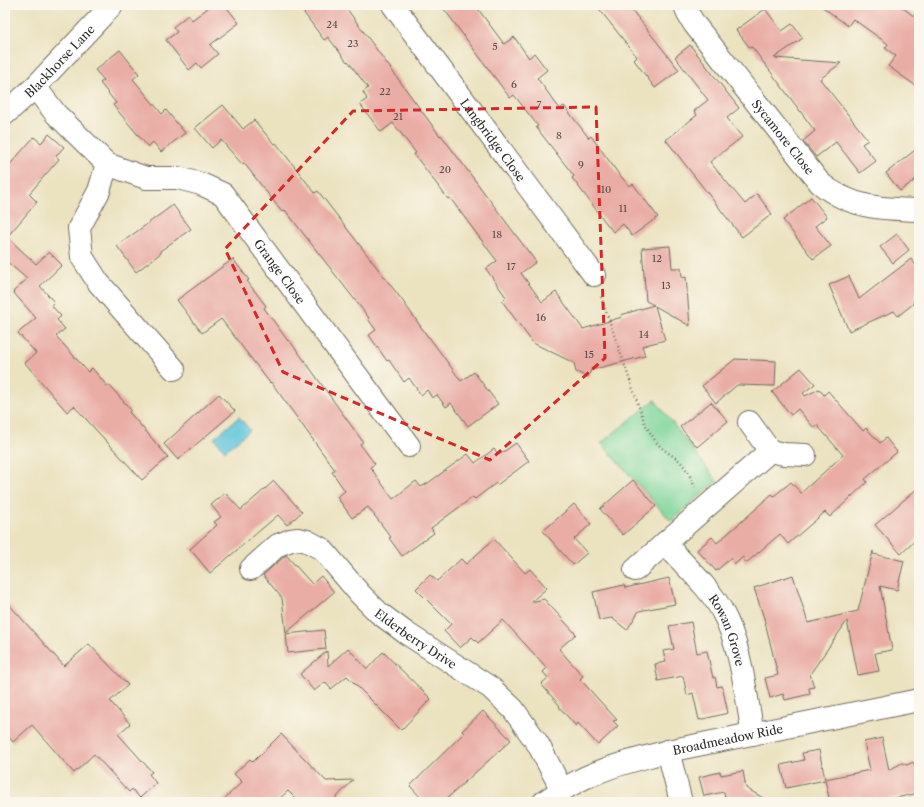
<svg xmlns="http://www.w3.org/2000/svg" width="924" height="807" font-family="'Libre Caslon Text',serif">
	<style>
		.green { fill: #7fd69b; stroke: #558063 }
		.water { fill: #5cc2da; stroke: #447682 }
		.building { fill: #e9ada6 }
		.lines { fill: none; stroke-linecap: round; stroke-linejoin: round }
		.minor-casing { stroke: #6e6b5f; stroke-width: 24 }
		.path { stroke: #6e6b5f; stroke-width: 2.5; stroke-dasharray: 1 3; stroke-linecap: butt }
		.minor { stroke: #fff; stroke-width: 22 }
		.marked { fill: none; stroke: #d62828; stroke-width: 3; stroke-dasharray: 8 5; stroke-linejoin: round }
		.labels { text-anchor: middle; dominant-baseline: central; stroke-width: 3; stroke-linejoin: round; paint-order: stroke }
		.number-label { font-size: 10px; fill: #5a4c4a }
		.street-label { font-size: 12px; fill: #2b2b2b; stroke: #fbf7ec }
	</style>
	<rect width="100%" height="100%" fill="#fbf7ec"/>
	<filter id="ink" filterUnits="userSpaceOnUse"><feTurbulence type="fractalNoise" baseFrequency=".025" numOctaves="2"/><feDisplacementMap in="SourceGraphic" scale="8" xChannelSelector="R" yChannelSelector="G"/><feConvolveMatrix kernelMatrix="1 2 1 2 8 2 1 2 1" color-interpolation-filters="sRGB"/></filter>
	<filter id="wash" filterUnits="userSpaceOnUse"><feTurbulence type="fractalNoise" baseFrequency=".012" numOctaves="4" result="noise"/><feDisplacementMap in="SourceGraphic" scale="16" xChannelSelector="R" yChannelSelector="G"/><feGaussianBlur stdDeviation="0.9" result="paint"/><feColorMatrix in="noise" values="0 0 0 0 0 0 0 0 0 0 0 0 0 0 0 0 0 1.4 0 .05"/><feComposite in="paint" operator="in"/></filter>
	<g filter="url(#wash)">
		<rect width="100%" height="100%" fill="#ebe2c0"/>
		<path class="green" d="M655,400L717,481L671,521L601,443Z"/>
		<path class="water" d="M239,417L250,430L225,451L214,438Z"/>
		<g id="blocks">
			<path class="building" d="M212,5H225L239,23L210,45L218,54L201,68L197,63L189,70L166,40L177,32L173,27L188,15L192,20Z
				M298,5H344L440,136L441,135L536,262L521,273L542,302L556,292L583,329L622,317L621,315L654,305L646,301L642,248L670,246L672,268H681L682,278L686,277L690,326L655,306L665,340L642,346L645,356L591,370L588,377L576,372L574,363L533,343L502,301L506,297L486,269L497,261L450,198L448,199L414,154L416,153L393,123L381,132L360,104L367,99L363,92L368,88L348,61L347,62L328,37L324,40Z
				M441,5H475L504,44L514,37L529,58L534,53L547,70L537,78L560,109L564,106L589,138L591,136L618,173L629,186L633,184L658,217L632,236L623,224L613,232L572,178L574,176L536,127L538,126L514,95L510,98Z
				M596,5H628L679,70L655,88L634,60L637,57Z
				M820,5H899L919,20V88L888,66L896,56L885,48L888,44L853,19L848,26Z
				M765,9L782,31L792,24L803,38L774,58L841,63L820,79L868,140L862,144L876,161L860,173L836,142L816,157L803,141L815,131L752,47L750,48L736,30Z
				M690,45L739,108L727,118L742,137L710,162L745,204L757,194L772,214L742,237L666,140L697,115L694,111L708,100L675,57Z
				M120,50L139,74L133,79L162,114L166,110L185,133L161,152L153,142L148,147L113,105L116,103L100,83L104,80L95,70Z
				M223,105L243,129L254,120L274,144L276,143L315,193L318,191L402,300L428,337H429L461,381L474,372L498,404L468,426L451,403L446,407L437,395L432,398L427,390L421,395L409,378L404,382L389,360L387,361L369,335L376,330L368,319L369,318L285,210L282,212L244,163L242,164L221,140L212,148L195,128Z
				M49,134L64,147L56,156L59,159L29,194L37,202L7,237L36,264L49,252L62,265L40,286L54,302L51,305L61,316L57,320L65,329L56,336L88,372L92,368L107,386L109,385L131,410L129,412L168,457L142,480L74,406L67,412L25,363L36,353L18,333L36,318L13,292L27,279L5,260V170L34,137L41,143Z
				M919,147V177L900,191L886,173Z
				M811,197L827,217L815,226L831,246L813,259L783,220Z
				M173,205L191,229L160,251L161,253L136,272L117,246Z
				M897,234L909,250L893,263L880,247Z
				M233,259L249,280L247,281L266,306L264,308L288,341L289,340L304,360L363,442L360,444L375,464L370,467L393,499L416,481L421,487L428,483L468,454L475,463L494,449L499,455L516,443L529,461L497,485L496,483L475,499L473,497L431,528L434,533L402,556L389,538L391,537L368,507L352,518L337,497L345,491L332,472L335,470L271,382L270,383L221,319L202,333L177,300Z
				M911,259L919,269V290L916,293L913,304L898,316L894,311L849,331L829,285L849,276L859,299Z
				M735,359L776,361L775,386L737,385L716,403L702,386Z
				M801,368L815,384L803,393L805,396L819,389L824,395L828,391L863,431L866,428L880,443L886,438L897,452L865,479L867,482L830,517L825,512L788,544L780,534L745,564L743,557L735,564L731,558L716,571L697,550L712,537L717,543L757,508V507L772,494L774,496L791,482L801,493L843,455L817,425L814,428L798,409L791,415L772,392Z
				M219,394L235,411L178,460L164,444Z
				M711,402L728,421L697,447L680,427Z
				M633,480L656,506L623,535L600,509Z
				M274,481L302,512L287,525L278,515L210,573L190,549L217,525L214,522L221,517L211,505L225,493L241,510Z
				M919,487V537L901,554L875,525Z
				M574,504L591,524L574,539L587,553L573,565L543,531Z
				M494,539L525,573L530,569L547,588L531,602L544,599L576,634L559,649L583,676L580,679L617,720L613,721L618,726L598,745L578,723L576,726L559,707L560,706L541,684L548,678L543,672L547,668L503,620L478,643L472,637L460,648L444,631L451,624L416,589L430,575L437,581L461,559L466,564Z
				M873,551V554L904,561L897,590L880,586L892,650L875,653L879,671L858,675L847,621L810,674L814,687L809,688L810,694L785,700L783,694L770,698L765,678L778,675L764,618L754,588L793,575L808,623L858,611Z
				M286,555L312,584L321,576L334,592L286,633L282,598L263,575Z
				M669,578L675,604L639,611L627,630L612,618L599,620L593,592L624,585L625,588Z
				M5,600L64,666L89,644L128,685L110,701L130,724L118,734L152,772L149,774L156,783L140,798L132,789L129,792L94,754L74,773L32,725L13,742L5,733Z
				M691,622L697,653L707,651L713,678L715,677L717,687L722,686L728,713L699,720L693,693L687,695L683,676L658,681L655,664L666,662L663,651L674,649L669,626Z
				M324,630L326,649L288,653L286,634Z
				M348,648L367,669L383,652L431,699L401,730L347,676L331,689L325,682L314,691L300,674L327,651L328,666Z
				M483,711L511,740L443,802H425L410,786L464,733L462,731Z
				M281,734L326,781L353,780L332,802H299L288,791L276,802H221L242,782L234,774L250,759L253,762Z
				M882,738L889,770L902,763L907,765L913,762L919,773V793L877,802H830L825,780L786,788L781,765L804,760L802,753L819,750L825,779L870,770L864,742Z
				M743,771L746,788L770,802H726L724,792L704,796L699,777L720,772L721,775Z"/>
		</g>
	</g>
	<g filter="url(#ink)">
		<use href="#blocks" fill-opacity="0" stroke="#6e6b5f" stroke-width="1"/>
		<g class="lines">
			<defs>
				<g id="minor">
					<path id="s1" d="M393,5L594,275"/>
					<path id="s2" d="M685,5L688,14L695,25L820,183C850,208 882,209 919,210"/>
					<path id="s3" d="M35,87L56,114L107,164L146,178H178L201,184L223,194L409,446"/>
					<path id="s4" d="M5,114L35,87L112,5"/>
					<path d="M107,164L99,191L79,228L82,257L98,282L174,369"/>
					<path id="s5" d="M749,422L770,451L665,543C682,563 711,589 722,611C741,645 746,696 753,734"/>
					<path d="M770,451L784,454L805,455"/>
					<path id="s6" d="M251,569L278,545L291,540L298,539L307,541L322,549L360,594L379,613L406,633L491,688L513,709L538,744L562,790"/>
					<path d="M635,570L665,543"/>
					<path d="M668,751L681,802"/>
					<path id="s7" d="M544,802C560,791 577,780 596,773C619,763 644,758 668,751L919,700"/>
				</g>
			</defs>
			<use href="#minor" class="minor-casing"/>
			<path class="path" d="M601,297L645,424L656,442L663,449L680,461L688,472L695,487"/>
			<use href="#minor" class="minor"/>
		</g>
	</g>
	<path class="marked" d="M596,107L605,358L490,460L283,372L225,249L353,111Z"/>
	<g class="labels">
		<g class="number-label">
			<text x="332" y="24">24</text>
			<text x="353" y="43">23</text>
			<text x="495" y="46">5</text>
			<text x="514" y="84">6</text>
			<text x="385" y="91">22</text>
			<text x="539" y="104">7</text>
			<text x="398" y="116">21</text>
			<text x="559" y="135">8</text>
			<text x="581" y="164">9</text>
			<text x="445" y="169">20</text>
			<text x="606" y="189">10</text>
			<text x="623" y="208">11</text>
			<text x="497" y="234">18</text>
			<text x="657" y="258">12</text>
			<text x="511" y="266">17</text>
			<text x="666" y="285">13</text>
			<text x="541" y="317">16</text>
			<text x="644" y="334">14</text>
			<text x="589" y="354">15</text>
		</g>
		<g class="street-label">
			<text stroke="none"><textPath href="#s4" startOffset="76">Blackhorse Lane</textPath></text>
			<text stroke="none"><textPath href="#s2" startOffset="165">Sycamore Close</textPath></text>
			<text stroke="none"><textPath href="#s1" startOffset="168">Langbridge Close</textPath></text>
			<text stroke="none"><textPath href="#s3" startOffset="323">Grange Close</textPath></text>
			<text stroke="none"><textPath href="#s5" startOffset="284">Rowan Grove</textPath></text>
			<text stroke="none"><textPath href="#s6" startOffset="214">Elderberry Drive</textPath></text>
			<text stroke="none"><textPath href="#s7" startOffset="196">Broadmeadow Ride</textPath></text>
		</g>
	</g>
	<rect width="924" height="807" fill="none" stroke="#fbf7ec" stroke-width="20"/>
</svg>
